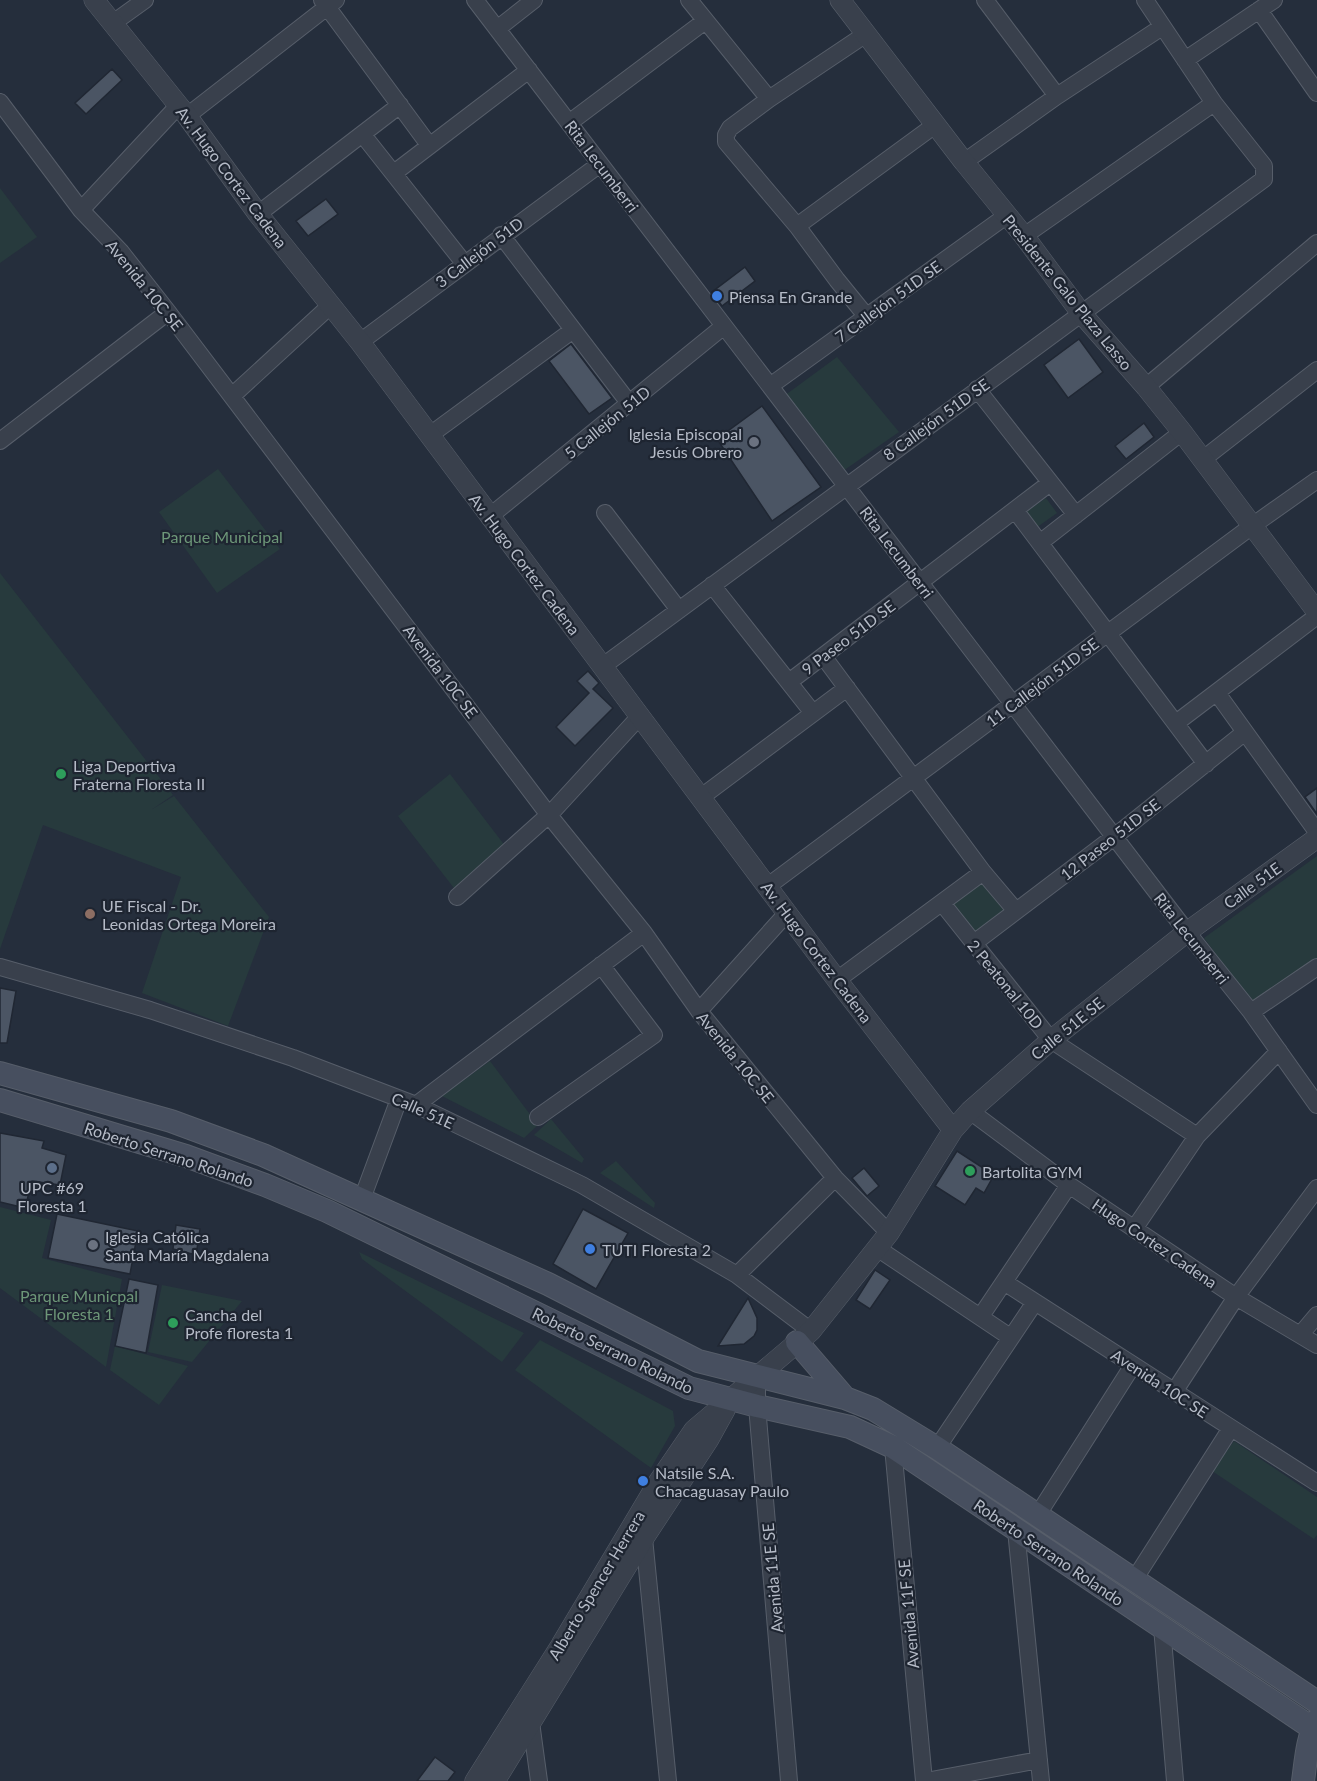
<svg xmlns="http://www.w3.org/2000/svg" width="1317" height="1781" font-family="Lato,sans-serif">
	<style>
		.green { fill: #273a3d }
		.building { fill: #4b5564; stroke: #202733; stroke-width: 1.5 }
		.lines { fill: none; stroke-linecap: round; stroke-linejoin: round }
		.minor-casing { stroke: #575e6a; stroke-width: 18 }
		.tertiary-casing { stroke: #575e6a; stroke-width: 21 }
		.secondary-casing { stroke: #575e6a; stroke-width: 24 }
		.minor { stroke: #39404c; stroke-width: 16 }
		.tertiary { stroke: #39404c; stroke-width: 20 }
		.secondary { stroke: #474f5f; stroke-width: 22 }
		.shop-dot { fill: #3f7fe0; stroke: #1e2531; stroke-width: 2 }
		.worship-dot { fill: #6b7280; stroke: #1e2531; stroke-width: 2 }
		.leisure-dot { fill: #2e9e5b; stroke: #1e2531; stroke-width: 2 }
		.education-dot { fill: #8d6e63; stroke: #1e2531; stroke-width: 2 }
		.service-dot { fill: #5c6f8a; stroke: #1e2531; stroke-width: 2 }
		.labels { text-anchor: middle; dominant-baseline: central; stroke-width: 4.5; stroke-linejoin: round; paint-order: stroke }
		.street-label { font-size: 16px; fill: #b5bbc7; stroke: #1e2531 }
		.poi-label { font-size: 16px; fill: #b5bbc7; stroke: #1e2531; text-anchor: start }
		.park-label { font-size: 16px; fill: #6d9778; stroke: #1e2531 }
	</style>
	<rect width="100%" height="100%" fill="#252e3c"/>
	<path class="green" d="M0,188L37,237L0,263Z
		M837,357L899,432L843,471L784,396Z
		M218,469L280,549L217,593L159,512Z
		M1046,498L1057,513L1036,528L1024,513Z
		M0,573L173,795L151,810L174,796L269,917L228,1026L142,993L181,877L43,825L0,949Z
		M450,774L506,847L457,892L398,816Z
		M1317,856V962L1254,1005L1204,938Z
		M983,872L1016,911L974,943L942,903Z
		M490,1061L538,1125L524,1138L442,1096Z
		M551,1119L584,1159L582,1163L534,1135Z
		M616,1161L655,1203L654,1208L600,1173Z
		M0,1207L51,1220L42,1258L122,1279L106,1367L0,1288Z
		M359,1252L524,1333L502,1362L362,1259Z
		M162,1285L242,1301L192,1362L148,1352Z
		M540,1340L673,1411L675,1426L651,1468L515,1370Z
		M115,1346L188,1366L159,1405L110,1370Z
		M1234,1441L1317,1497V1535L1314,1539L1212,1471Z"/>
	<path class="building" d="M112,69L122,80L86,114L75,103Z
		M326,199L338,214L308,236L296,221Z
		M745,267L755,281L722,306L712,292Z
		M1079,339L1103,372L1068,398L1044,365Z
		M571,344L612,398L589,414L549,361Z
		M762,406L821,487L772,521L717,439Z
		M1144,423L1154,437L1126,459L1115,446Z
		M588,671L599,683L593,689L613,708L575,746L556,727L589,693L577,681Z
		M1317,788V814L1305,797Z
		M0,988L16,991L7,1043H0Z
		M0,1133L44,1141L42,1148L66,1155L60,1185L32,1181L25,1208L0,1202Z
		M957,1151L994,1175L984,1193L976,1188L965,1205L935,1186Z
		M864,1168L879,1186L867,1196L852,1178Z
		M583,1209L628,1233L596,1289L553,1264Z
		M57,1214L138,1231L130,1274L48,1258Z
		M176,1225L200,1229L196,1255L173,1249Z
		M875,1270L890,1280L870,1309L856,1300Z
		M129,1279L158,1285L146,1353L115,1346Z
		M748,1298L757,1318V1330L754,1336L744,1344L718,1346Z
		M435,1757L455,1772L448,1781H417Z"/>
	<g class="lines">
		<defs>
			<path id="minor" d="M322,0L429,145
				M475,0L1187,932L1251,1012L1317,1105
				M689,0L769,99
				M985,0L1057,96
				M1259,10L1317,93
				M113,23L145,0
				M497,29L534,0
				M866,34L769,99L730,128L726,135V142L797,226L837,280L867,317
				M1185,60L1274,0
				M0,102L81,210L121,252L168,312L548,814L644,933L699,1011L835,1178L889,1233
				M187,116L336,0
				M569,123L705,21
				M363,135L464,263
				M964,162L1057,96L1162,27
				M394,173L529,70
				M81,210L178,106
				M258,214L400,105
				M797,226L935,125
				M501,235L629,403
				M1024,236L1214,103
				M360,342L600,164
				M770,386L1006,216
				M1146,387L1317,243
				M977,389L1076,515
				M232,396L331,305
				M430,435L573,330
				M0,441L168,312
				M1202,460L1317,370
				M1015,510L1206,764
				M605,513L679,610
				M489,517L724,326
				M1041,542L1182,432
				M712,585L813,713
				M823,656L983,872L1016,911
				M603,666L1264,179V166L1214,103L1145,0
				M789,682L1050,483
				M1217,693L1317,832
				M1176,723L1317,616
				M700,798L847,688
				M768,886L1252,526L1317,480
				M457,897L552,812L640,716
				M942,903L1051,1040L1197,1136
				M974,943L1114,837L1245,732
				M0,967L150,1010L293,1058L416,1105L582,1185L737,1275L811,1331
				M837,980L983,872
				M699,1011L787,913
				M1251,1012L1317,967
				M416,1105L644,933
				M970,1111L1069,1185L1236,1297L1317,1345
				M538,1117L654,1035L601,965
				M362,1199L399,1099
				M1134,1229L1197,1136L1279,1051
				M877,1248L1010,1337
				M737,1275L835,1178
				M1004,1282L1317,1483
				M981,1316L1069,1185
				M1301,1334L1317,1315
				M757,1376V1406L789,1781
				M1174,1392L1236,1297L1317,1188
				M893,1447L924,1781
				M937,1448L1035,1302
				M1037,1516L1133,1365
				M1016,1530L1041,1781
				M644,1538L668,1781
				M1134,1580L1231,1428
				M1162,1627L1175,1781
				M531,1722L539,1781
				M926,1781L1039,1760"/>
			<path id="tertiary" d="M94,0L187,116L258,214L360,342L837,980L953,1130
				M840,0L964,162L1024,236L1081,313L1146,387L1182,432L1317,612
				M475,1781L561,1645L659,1481L694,1430L811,1331L889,1233L953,1130L970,1111L1051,1040L1187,932L1317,838
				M495,1781L644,1538L709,1439L725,1410"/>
			<path id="secondary" d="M0,1073L171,1121L263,1155L548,1284L698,1361L845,1398L873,1409L937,1448L1317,1702
				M0,1100L186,1156L265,1185L327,1211L689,1388L757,1406L850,1427L893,1447L1312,1728L1317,1729
				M797,1342L845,1398
				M1303,1781C1306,1760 1307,1738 1317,1720"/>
		</defs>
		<use href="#minor" class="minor-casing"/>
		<use href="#tertiary" class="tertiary-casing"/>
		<use href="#secondary" class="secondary-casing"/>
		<use href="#minor" class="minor"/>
		<use href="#tertiary" class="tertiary"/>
		<use href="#secondary" class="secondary"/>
	</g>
	<g class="shop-dot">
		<circle cx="717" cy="296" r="6"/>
		<circle cx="590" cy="1249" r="6"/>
		<circle cx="643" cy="1481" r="6"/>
	</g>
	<g class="worship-dot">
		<circle cx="754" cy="442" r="6"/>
		<circle cx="93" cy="1245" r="6"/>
	</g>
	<g class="leisure-dot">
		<circle cx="61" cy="774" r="6"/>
		<circle cx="970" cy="1171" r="6"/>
		<circle cx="173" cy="1323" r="6"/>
	</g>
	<circle class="education-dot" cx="90" cy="914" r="6"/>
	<circle class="service-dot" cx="52" cy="1168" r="6"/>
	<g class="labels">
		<g class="street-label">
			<text transform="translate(602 166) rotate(53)">Rita Lecumberri</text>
			<text transform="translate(232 177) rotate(53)">Av. Hugo Cortez Cadena</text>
			<text transform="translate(479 252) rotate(-37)">3 Callejón 51D</text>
			<text transform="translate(145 285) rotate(51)">Avenida 10C SE</text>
			<text transform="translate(1068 292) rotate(51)">Presidente Galo Plaza Lasso</text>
			<text transform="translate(888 301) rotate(-36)">7 Callejón 51D SE</text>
			<text transform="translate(936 419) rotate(-36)">8 Callejón 51D SE</text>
			<text transform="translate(607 422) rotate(-39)">5 Callejón 51D</text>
			<text transform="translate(897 552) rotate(53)">Rita Lecumberri</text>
			<text transform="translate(525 564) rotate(53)">Av. Hugo Cortez Cadena</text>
			<text transform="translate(848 637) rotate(-37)">9 Paseo 51D SE</text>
			<text transform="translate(441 671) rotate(53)">Avenida 10C SE</text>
			<text transform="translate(1042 682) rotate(-37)">11 Callejón 51D SE</text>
			<text transform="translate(1110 839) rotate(-38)">12 Paseo 51D SE</text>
			<text transform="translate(1252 885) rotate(-36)">Calle 51E</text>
			<text transform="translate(1192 938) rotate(52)">Rita Lecumberri</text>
			<text transform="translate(817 952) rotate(53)">Av. Hugo Cortez Cadena</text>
			<text transform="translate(1006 984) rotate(51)">2 Peatonal 10D</text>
			<text transform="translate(1067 1028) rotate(-39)">Calle 51E SE</text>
			<text transform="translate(736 1057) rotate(51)">Avenida 10C SE</text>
			<text transform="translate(423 1110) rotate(24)">Calle 51E</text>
			<text transform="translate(169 1154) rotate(18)">Roberto Serrano Rolando</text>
			<text transform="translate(1155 1243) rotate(34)">Hugo Cortez Cadena</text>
			<text transform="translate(613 1350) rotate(26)">Roberto Serrano Rolando</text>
			<text transform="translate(1160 1383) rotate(33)">Avenida 10C SE</text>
			<text transform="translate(1049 1552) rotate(34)">Roberto Serrano Rolando</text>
			<text transform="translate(772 1578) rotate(-95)">Avenida 11E SE</text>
			<text transform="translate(596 1585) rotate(-59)">Alberto Spencer Herrera</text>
			<text transform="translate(908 1614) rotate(-95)">Avenida 11F SE</text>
		</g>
		<g class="poi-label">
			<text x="729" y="296">Piensa En Grande</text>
			<text x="742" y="433" text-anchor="end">Iglesia Episcopal<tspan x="742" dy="18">Jesús Obrero</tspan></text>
			<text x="73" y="765">Liga Deportiva<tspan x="73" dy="18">Fraterna Floresta II</tspan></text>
			<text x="102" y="905">UE Fiscal - Dr.<tspan x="102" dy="18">Leonidas Ortega Moreira</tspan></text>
			<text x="982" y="1171">Bartolita GYM</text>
			<text x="52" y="1187" text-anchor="middle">UPC #69<tspan x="52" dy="18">Floresta 1</tspan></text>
			<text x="105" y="1236">Iglesia Católica<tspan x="105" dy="18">Santa María Magdalena</tspan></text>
			<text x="602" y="1249">TUTI Floresta 2</text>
			<text x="185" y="1314">Cancha del<tspan x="185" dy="18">Profe floresta 1</tspan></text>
			<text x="655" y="1472">Natsile S.A.<tspan x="655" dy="18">Chacaguasay Paulo</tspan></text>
		</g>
		<g class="park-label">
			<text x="222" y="536">Parque Municipal</text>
			<text x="79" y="1295">Parque Municpal<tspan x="79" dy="18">Floresta 1</tspan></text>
		</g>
	</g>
</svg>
